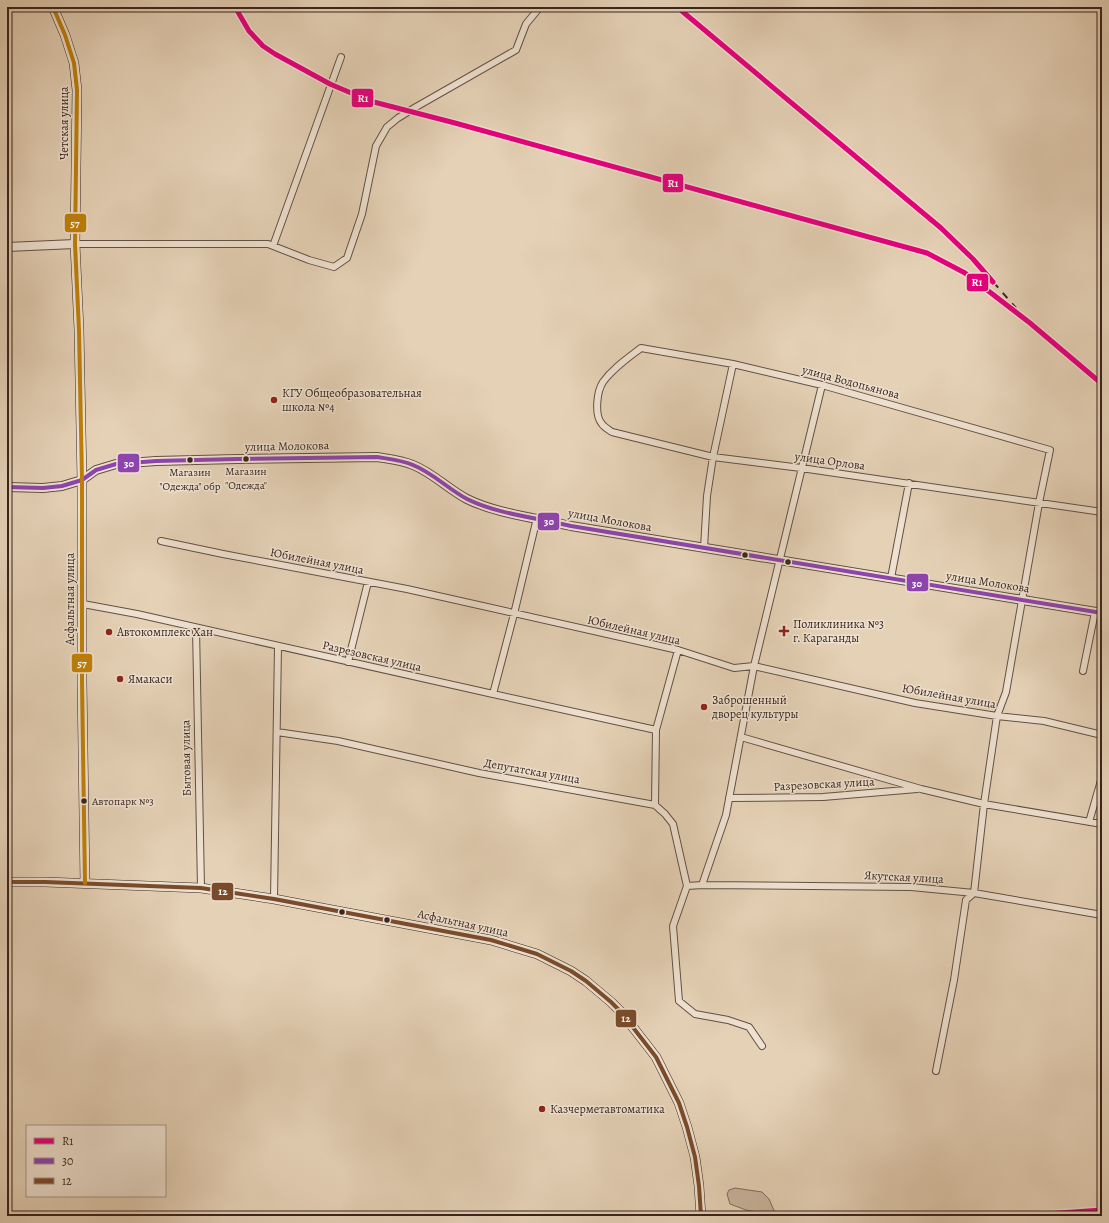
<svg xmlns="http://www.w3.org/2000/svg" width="1109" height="1223" font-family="Alegreya,serif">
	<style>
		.green { fill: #c8b49c; stroke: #806c5d }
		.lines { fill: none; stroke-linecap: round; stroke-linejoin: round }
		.minor-casing { stroke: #635044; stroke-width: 8 }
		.tertiary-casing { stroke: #635044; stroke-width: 10 }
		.secondary-casing { stroke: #38251e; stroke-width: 10 }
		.minor { stroke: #eee1d0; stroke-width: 6 }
		.tertiary { stroke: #eee1d0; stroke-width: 8 }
		.secondary { stroke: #eee1d0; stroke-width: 9 }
		.rail { stroke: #38251e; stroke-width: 2; stroke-dasharray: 7 7; stroke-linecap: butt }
		.bus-1-casing { stroke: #eee1d0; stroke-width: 7 }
		.bus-2-casing { stroke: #eee1d0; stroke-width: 7 }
		.bus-3-casing { stroke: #eee1d0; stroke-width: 7 }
		.bus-1 { stroke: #8e44ad; stroke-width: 4 }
		.bus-2 { stroke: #7a4b2a; stroke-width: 4 }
		.bus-3 { stroke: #be7f09; stroke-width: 4 }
		.rail-1-casing { stroke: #eee1d0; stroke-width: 8 }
		.rail-1 { stroke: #e5007d; stroke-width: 5 }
		.poi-dot { fill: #8f2418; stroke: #eee1d0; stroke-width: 1.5 }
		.bus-dot { fill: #38251e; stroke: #eee1d0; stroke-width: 1.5 }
		.labels { text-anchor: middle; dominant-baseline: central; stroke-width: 3; stroke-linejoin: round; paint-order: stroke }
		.bus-label { font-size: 11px; fill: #38251e; stroke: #eee1d0 }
		.street-label { font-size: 12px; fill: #38251e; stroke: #eee1d0 }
		.poi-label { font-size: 12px; fill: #38251e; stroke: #eee1d0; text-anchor: start }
		.line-badge { stroke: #eee1d0; stroke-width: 1.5 }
		.badge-label { font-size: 11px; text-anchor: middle; font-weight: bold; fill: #fff }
	</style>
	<rect width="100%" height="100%" fill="#e5d1b6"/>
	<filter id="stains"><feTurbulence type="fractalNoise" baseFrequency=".005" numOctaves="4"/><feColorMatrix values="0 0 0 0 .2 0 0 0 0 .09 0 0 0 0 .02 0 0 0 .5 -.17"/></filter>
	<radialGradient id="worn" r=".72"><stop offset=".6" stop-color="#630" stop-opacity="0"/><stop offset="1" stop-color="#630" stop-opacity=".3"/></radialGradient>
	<path class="green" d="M735,1188L762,1192L769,1199L776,1215L746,1210L730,1204L727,1194L729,1190Z"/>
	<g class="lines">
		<defs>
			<path id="minor" d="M75,244H268L309,260L334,267L347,258L362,214L376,146L387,127L398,118L416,107L516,50L526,24L540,7
				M273,246L341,57
				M161,541L223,554L407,589L678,650L734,668L754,666L915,703L997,716L1044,721L1102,735
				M704,548L707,496L713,457L733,364
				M891,578L909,483
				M83,604L137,614L493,694L656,730
				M196,628L201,888
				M348,662L368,582
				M1083,671L1095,612
				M493,694L514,614L537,518
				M277,732L338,741L479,773L655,805L665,814L673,824L687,886L673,926L679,1001L695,1014L728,1020L749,1027L762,1046
				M741,737L921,789L984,804L1102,824
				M729,798L823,797L917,789
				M655,805L656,730L678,650
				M1089,822L1102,777
				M702,885L911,887L974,893L1102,915
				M687,886L702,885L726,815L754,666L822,385
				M274,899L278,646
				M936,1071L954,980L966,900L974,893L984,804L997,716L1006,692L1039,503L1050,450L822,385L733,364L641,348C628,358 613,368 603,382C597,391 594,415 602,424C604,427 609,430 612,432L713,457L801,468L1102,512"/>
			<path id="tertiary" d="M7,247L75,244
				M7,487L43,488L62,486L82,480L96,470L116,464L156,461L237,459L377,457C389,459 401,460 413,465C433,473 448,489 467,499C497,514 538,518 571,526L1102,613"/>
			<path id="secondary" d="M53,7L65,35L74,63L77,90L75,244L79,330L82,480V682L85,883
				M7,882H45L201,888L274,899L491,940L537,954L571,971L586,981L611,1002L621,1012L656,1057L679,1103L687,1127L695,1157L699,1186L701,1216"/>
		</defs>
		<use href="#minor" class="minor-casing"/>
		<use href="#tertiary" class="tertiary-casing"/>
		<use href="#secondary" class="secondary-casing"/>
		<use href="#minor" class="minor"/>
		<use href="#tertiary" class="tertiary"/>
		<use href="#secondary" class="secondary"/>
		<path class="rail" d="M235,7L249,31L263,46L275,54L330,84L370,101L455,123L927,253L965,273L1030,323L1102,384
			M677,7L941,228L973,259L1016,308"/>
		<defs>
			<path id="bus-1" d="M7,487L43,488L62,486L82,480L96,470L116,464L156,461L237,459L377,457C389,459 401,460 413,465C433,473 448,489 467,499C497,514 538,518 571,526L1102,613"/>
			<path id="bus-2" d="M7,882H45L201,888L274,899L491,940L537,954L571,971L586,981L611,1002L621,1012L656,1057L679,1103L687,1127L695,1157L699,1186L701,1216"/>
			<path id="bus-3" d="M53,7L65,35L74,63L77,90L75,244L79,330L82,480V682L85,883"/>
		</defs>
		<use href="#bus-1" class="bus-1-casing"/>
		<use href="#bus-2" class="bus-2-casing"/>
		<use href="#bus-3" class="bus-3-casing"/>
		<use href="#bus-1" class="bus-1"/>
		<use href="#bus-2" class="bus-2"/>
		<use href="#bus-3" class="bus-3"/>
		<defs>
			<path id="rail-1" d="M235,7L249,31L263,46L275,54L330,84L370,101L455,123L927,253L965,273L1030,323L1102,384
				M677,7L941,228L973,259L993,282
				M1018,1216L1102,1210"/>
		</defs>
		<use href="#rail-1" class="rail-1-casing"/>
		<use href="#rail-1" class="rail-1"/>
	</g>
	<g class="poi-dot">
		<circle cx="274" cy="400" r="4"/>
		<path d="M782 625h4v4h4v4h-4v4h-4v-4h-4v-4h4z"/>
		<circle cx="109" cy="632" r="4"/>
		<circle cx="120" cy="679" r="4"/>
		<circle cx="704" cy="707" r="4"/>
		<circle cx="542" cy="1109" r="4"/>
	</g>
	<g class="bus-dot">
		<circle cx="246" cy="459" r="3.5"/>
		<circle cx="190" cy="460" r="3.5"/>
		<circle cx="745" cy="555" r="3.5"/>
		<circle cx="788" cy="562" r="3.5"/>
		<circle cx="84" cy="801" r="3.5"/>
		<circle cx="342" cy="912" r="3.5"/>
		<circle cx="387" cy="920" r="3.5"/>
	</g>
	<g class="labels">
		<g class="bus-label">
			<text x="246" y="471">Магазин<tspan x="246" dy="14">"Одежда"</tspan></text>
			<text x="190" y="472">Магазин<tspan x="190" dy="14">"Одежда" обр</tspan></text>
			<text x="92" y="801" text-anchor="start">Автопарк №3</text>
		</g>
		<g class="street-label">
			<text transform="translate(64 123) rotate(-90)">Четская улица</text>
			<text transform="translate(851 382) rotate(15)">улица Водопьянова</text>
			<text transform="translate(287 446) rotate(-1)">улица Молокова</text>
			<text transform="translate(830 461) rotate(8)">улица Орлова</text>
			<text transform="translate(610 520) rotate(10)">улица Молокова</text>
			<text transform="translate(317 561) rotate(11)">Юбилейная улица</text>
			<text transform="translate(988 582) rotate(9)">улица Молокова</text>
			<text transform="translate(70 599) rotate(-90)">Асфальтная улица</text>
			<text transform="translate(634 630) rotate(13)">Юбилейная улица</text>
			<text transform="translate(372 656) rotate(13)">Разрезовская улица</text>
			<text transform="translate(949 696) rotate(10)">Юбилейная улица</text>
			<text transform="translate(186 758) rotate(-91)">Бытовая улица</text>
			<text transform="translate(532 771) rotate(10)">Депутатская улица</text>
			<text transform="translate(824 784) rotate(-3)">Разрезовская улица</text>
			<text transform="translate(904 877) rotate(3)">Якутская улица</text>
			<text transform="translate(463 923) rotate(12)">Асфальтная улица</text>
		</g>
		<g class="poi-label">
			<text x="282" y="393">КГУ Общеобразовательная<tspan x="282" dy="14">школа №4</tspan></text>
			<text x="793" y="624">Поликлиника №3<tspan x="793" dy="14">г. Караганды</tspan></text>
			<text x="117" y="632">Автокомплекс Хан</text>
			<text x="128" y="679">Ямакаси</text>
			<text x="712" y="700">Заброшенный<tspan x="712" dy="14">дворец культуры</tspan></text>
			<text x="550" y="1109">Казчерметавтоматика</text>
		</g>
	</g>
	<g class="line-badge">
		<rect x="351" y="88" width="23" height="20" rx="4" fill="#e5007d"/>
		<rect x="662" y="173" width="22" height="20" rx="4" fill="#e5007d"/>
		<rect x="64" y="213" width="23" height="20" rx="4" fill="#be7f09"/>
		<rect x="966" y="273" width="23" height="19" rx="4" fill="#e5007d"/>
		<rect x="117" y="453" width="23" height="20" rx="4" fill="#8e44ad"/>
		<rect x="537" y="512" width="23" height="19" rx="4" fill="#8e44ad"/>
		<rect x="906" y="573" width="23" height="19" rx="4" fill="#8e44ad"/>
		<rect x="71" y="653" width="22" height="20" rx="4" fill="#be7f09"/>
		<rect x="211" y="882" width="23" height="19" rx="4" fill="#7a4b2a"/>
		<rect x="615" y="1009" width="22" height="19" rx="4" fill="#7a4b2a"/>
	</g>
	<g class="badge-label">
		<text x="363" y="102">R1</text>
		<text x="673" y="187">R1</text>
		<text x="75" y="227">57</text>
		<text x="977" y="286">R1</text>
		<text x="129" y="467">30</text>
		<text x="549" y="525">30</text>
		<text x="917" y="587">30</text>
		<text x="82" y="667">57</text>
		<text x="223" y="895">12</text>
		<text x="626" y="1022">12</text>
	</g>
	<rect width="1109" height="1223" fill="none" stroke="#e5d1b6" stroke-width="24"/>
	<rect x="8" y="8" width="1093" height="1207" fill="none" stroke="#38251e" stroke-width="2"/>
	<rect x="12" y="12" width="1085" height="1199" fill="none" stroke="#38251e"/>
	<rect x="26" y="1125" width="140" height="72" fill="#eee1d0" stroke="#a59689"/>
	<rect x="34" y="1138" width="20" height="6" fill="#e5007d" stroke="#a59689"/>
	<text x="62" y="1145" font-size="12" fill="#38251e">R1</text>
	<rect x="34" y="1158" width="20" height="6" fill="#8e44ad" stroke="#a59689"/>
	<text x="62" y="1165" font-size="12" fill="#38251e">30</text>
	<rect x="34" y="1178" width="20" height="6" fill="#7a4b2a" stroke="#a59689"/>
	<text x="62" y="1185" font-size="12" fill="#38251e">12</text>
	<rect width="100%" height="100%" filter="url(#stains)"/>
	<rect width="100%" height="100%" fill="url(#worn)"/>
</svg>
